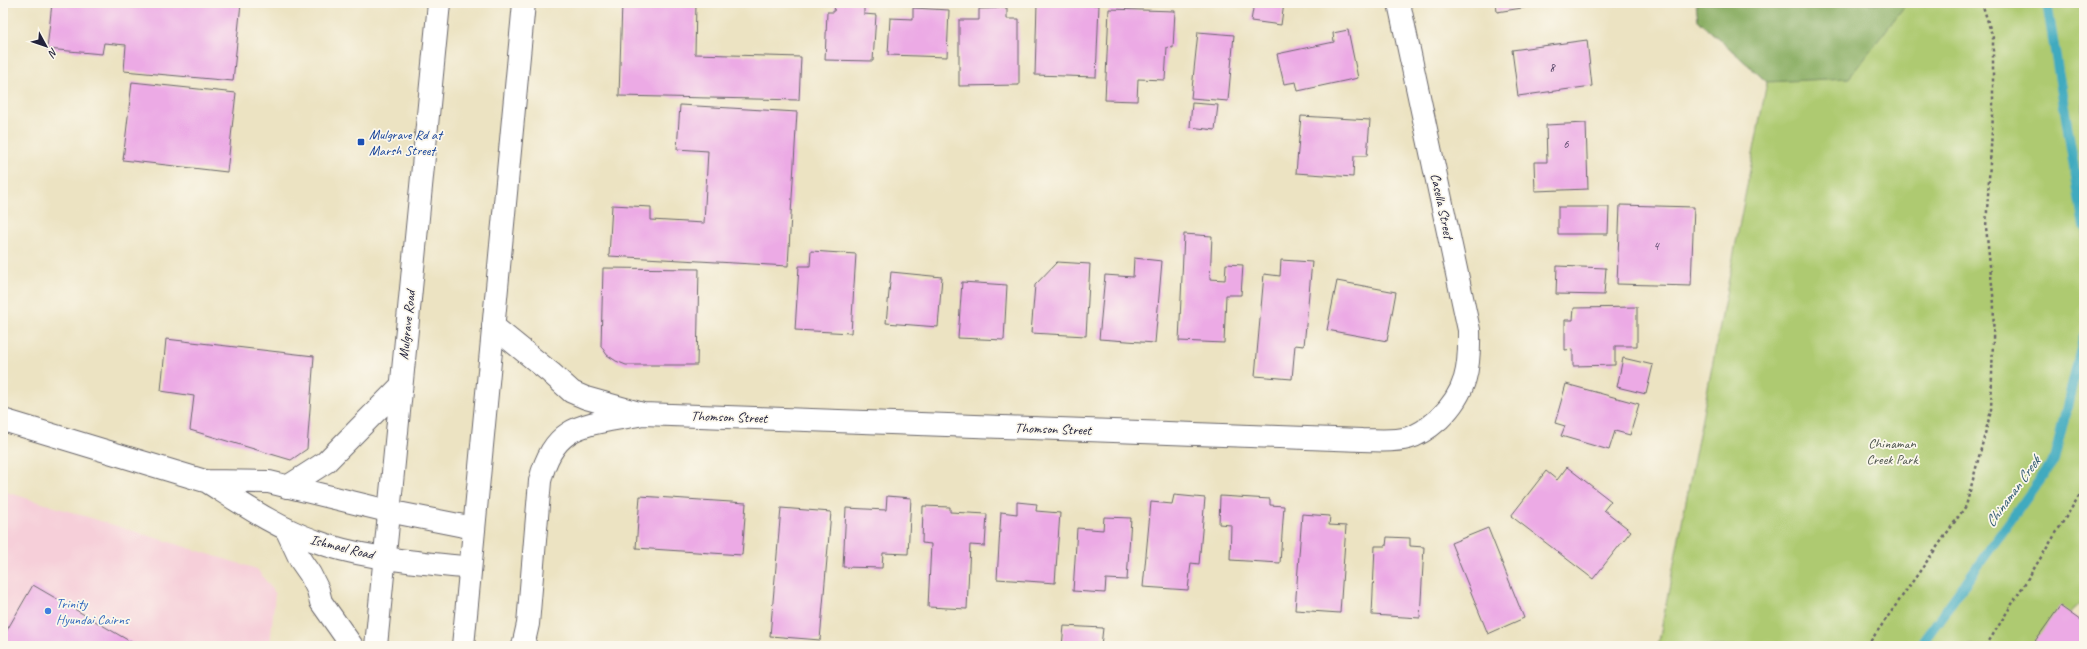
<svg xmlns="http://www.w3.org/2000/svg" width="2087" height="649" font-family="Caveat,sans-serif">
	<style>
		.built { fill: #f6cfd9 }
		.green { fill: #aeca71; stroke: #687656 }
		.forest { fill: #8aae63; stroke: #56684f }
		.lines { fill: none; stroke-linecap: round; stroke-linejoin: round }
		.stream { stroke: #3faabf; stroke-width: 10 }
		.building { fill: #ecaae5 }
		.minor-casing { stroke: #69666a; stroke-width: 24 }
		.major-casing { stroke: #69666a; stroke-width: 24 }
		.path { stroke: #69666a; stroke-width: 2.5; stroke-dasharray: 3 3; stroke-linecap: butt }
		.minor { stroke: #fff; stroke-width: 22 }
		.major { stroke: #fff; stroke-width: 22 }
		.transit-dot { fill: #1a4fb4; stroke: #fbf7ec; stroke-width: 1.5 }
		.shop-dot { fill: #3f7fe0; stroke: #fbf7ec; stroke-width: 1.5 }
		.labels { text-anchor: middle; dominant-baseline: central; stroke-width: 3.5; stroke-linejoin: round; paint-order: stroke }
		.number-label { font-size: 12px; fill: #544466 }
		.transit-label { font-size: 14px; fill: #164399; stroke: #fbf7ec; text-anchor: start }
		.street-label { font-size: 14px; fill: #22223b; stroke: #fbf7ec }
		.park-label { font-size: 14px; fill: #4c544b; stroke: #fbf7ec }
		.shop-label { font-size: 14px; fill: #366cbe; stroke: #fbf7ec; text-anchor: start }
		.water-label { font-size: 15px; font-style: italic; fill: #2e5870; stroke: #fbf7ec }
	</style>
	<rect width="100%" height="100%" fill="#fbf7ec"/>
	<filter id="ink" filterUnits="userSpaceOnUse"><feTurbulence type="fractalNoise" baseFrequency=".025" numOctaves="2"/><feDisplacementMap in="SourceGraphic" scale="8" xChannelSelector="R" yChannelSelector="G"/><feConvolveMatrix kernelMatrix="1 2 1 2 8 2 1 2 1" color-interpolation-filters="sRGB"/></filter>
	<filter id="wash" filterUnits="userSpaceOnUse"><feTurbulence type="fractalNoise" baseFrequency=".012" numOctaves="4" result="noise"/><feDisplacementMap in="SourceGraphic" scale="16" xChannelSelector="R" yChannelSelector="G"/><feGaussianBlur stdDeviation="0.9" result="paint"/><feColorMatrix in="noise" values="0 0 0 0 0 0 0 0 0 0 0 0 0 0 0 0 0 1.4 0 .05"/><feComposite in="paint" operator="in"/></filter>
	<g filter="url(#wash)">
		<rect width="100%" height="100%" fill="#ece3c2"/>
		<path class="built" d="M3,491L257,569L275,593L270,646H3Z"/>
		<path class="green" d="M1696,3H2083L2084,600L2035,646H1658L1767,82L1698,20Z"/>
		<path class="forest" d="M1696,3H1907L1849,78L1767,82L1698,20Z"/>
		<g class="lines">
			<path class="stream" d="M2047,3L2084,227
				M1920,646L2054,460L2084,336"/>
		</g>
		<g id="blocks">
			<path class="building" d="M52,3H241L233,81L124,71L126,45L104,43L102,54L47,49Z
				M622,3H696L695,54L801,57L799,100L619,96Z
				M835,3H864V14L876,15L873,61L825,60L827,12H834Z
				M1037,3L1099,5L1096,77L1035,75Z
				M1254,3H1284L1281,25L1251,21Z
				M1496,3H1547V4L1497,12Z
				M913,8L949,10L947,57L888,55L890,18L913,19Z
				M1007,8V19H1019V85L959,86V20H979V9Z
				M1109,9L1175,11L1173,48L1167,47L1165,80L1138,79L1137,101L1105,100Z
				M1348,30L1358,78L1298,91L1296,82L1284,84L1277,54L1334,42L1333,33Z
				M1198,32L1234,35L1228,101L1191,98Z
				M1587,40L1592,86L1518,96L1512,50Z
				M132,82L236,93L227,172L123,160Z
				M1192,103L1218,105L1215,130L1190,127Z
				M680,105L797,112L788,266L609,256L612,205L651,207V220L704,223L708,151L677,149Z
				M1301,116L1370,120L1367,156H1354L1353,177L1296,173Z
				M1586,123L1588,189L1535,191L1534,162H1547L1546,125Z
				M1620,205L1694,207L1691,286L1617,284Z
				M1558,207H1609L1608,234H1558Z
				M1184,234L1212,236L1210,279L1225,280L1226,264L1243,265L1241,295H1226L1224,343L1179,341Z
				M811,251L856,254L851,333L795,330L799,266H810Z
				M1134,258L1162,261L1155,343L1099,339L1105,275L1133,277Z
				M1281,260L1312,262L1304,346L1295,345L1292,379L1255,376L1264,274L1280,276Z
				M1057,262L1090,264L1086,336L1031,333L1035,285Z
				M1557,266L1606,268L1604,295L1556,294Z
				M603,268L699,269L697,365H626L616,361L607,355L601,346Z
				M891,272L942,277L938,327L886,323Z
				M1337,281L1396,292L1387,341L1327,330Z
				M962,282L1007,285L1004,340L958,338Z
				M1637,307V346H1615V365L1573,366V349L1565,350V320H1573L1574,308Z
				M166,339L314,356L307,449L291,460L190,430L194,396L161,391Z
				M1623,358L1653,365L1646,394L1617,387Z
				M1566,384L1639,404L1630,435L1615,431L1609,450L1561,436L1565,426L1555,423Z
				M1567,467L1611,501L1604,510L1631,531L1593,579L1511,516L1546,471L1557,480Z
				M1174,495L1205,498L1199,564L1191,563L1188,590L1143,587L1151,502L1172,504Z
				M640,496L746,503L742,555L636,548Z
				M887,496L911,498L908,554L883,553L882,568L843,567L846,508L886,510Z
				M1220,496L1270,499V505L1284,506L1280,563L1230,560L1231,525L1219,524Z
				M1017,502L1037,504L1036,511L1060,513L1055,583L997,579L1001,512L1017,514Z
				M923,506L950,507V512L987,514L985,546L970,545L967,609L928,607L931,544L922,543Z
				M781,508L831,512L820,640L770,636Z
				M1302,514L1330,516L1329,525L1346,526L1340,613L1295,610Z
				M1104,517L1131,518L1127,580L1106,579L1105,593L1073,591L1077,528L1103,530Z
				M1488,528L1524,618L1488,634L1451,543Z
				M1387,537L1410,538V546L1424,547L1420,618L1372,615L1375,546H1386Z
				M33,585L138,646H3V637Z
				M2060,606L2084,623V646H2042L2035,641Z
				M1064,626L1103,628L1101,646H1062Z"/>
		</g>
	</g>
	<g filter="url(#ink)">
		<use href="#blocks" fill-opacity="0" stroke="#69666a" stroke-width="1"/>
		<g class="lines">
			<defs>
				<path id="minor" d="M493,326L551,373L572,392L586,398L643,414L1362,440C1377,440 1394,442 1408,438C1419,435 1430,427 1439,419C1467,392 1470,368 1469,330L1399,3
					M3,420L205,481L269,482L388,511L474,528
					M206,481C241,503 275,527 315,541C362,559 420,562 470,568
					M523,646L528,624L540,481C554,422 587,425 638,415"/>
				<path id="major" d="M287,487L326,462L401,386
					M286,529L301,561L310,574L318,590L321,602L352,646
					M376,646L439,3
					M463,646L524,3"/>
			</defs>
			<use href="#minor" class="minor-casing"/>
			<use href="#major" class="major-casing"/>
			<path class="path" d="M1867,646L1966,506L1991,411L1994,304L1986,227L1993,115V38L1982,3
				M1986,646L2084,488"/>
			<use href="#minor" class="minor"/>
			<use href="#major" class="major"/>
		</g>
	</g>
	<rect class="transit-dot" x="357" y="138" width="8" height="8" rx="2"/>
	<circle class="shop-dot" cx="48" cy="611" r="4"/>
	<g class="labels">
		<g class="number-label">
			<text x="1552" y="68">8</text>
			<text x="1566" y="144">6</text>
			<text x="1656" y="246">4</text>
		</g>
		<g class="transit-label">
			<text x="369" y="134">Mulgrave Rd at<tspan x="369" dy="16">Marsh Street</tspan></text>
		</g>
		<g class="street-label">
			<text transform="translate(1442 206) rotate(78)">Casella Street</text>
			<text transform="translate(407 325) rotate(-84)">Mulgrave Road</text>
			<text transform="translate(729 417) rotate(2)">Thomson Street</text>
			<text transform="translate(1053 429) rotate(2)">Thomson Street</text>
			<text transform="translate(342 547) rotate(14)">Ishmael Road</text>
		</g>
		<g class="park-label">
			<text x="1892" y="443">Chinaman<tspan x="1892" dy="16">Creek Park</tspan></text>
		</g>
		<g class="shop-label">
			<text x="56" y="603">Trinity<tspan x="56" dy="16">Hyundai Cairns</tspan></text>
		</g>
		<g class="water-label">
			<text transform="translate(2013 492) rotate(-54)">Chinaman Creek</text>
		</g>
	</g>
	<rect width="2087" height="649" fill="none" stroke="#fbf7ec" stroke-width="16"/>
	<g transform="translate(46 46) rotate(130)" stroke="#fbf7ec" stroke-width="3" paint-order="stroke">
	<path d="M0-3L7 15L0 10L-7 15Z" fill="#22223b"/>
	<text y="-6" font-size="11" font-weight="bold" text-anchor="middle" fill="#22223b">N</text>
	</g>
</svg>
